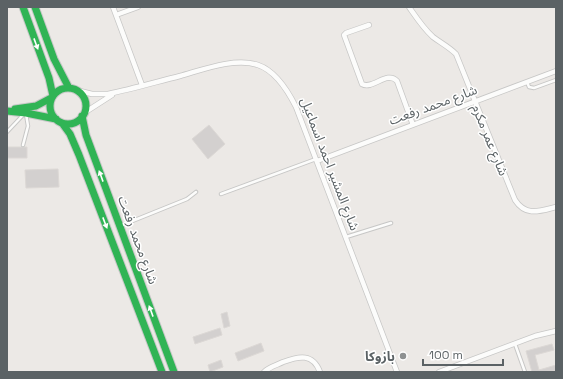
<svg xmlns="http://www.w3.org/2000/svg" width="563" height="379" font-family="'Space Grotesk','Noto Sans Arabic',sans-serif">
	<style>
		.building { fill: #d3d0cf; stroke: #dcd8d5 }
		.lines { fill: none; stroke-linecap: round; stroke-linejoin: round }
		.lane-casing { stroke: #c7c7c6; stroke-width: 4.5 }
		.street-casing { stroke: #c7c7c6; stroke-width: 6 }
		.fast-casing { stroke: #c8c8c8; stroke-width: 9 }
		.lane { stroke: #fcfcfb; stroke-width: 2.5 }
		.street { stroke: #fcfcfb; stroke-width: 4.5 }
		.fast { stroke: #30b455; stroke-width: 7 }
		.oneway { fill: #fff }
		.poi-dot { fill: #8e9192; stroke: #fff; stroke-width: 1.5 }
		.labels { text-anchor: middle; dominant-baseline: central; stroke-width: 3; stroke-linejoin: round; paint-order: stroke }
		.street-label { font-size: 13px; fill: #5b6265; stroke: #fff }
		.poi-label { font-size: 13px; font-weight: bold; fill: #5b6265; stroke: #fff; text-anchor: end }
	</style>
	<rect width="100%" height="100%" fill="#ece9e6"/>
	<path class="building" d="M209,125L225,144L208,159L192,139Z
		M7,147H27V158H7Z
		M58,169L59,187L26,188L25,170Z
		M227,312L230,326L224,328L221,314Z
		M220,328L222,335L195,344L193,337Z
		M261,343L264,351L238,361L235,353Z
		M552,344L554,350L535,355L539,370L556,365V371L532,372L526,351Z
		M221,360L223,367L210,372L208,365Z"/>
	<g class="lines">
		<defs>
			<path id="lane" d="M527,82L529,87L534,88L556,80
				M7,132L24,114
				M23,145L28,126L26,114
				M221,194L316,159
				M120,226L187,199L196,192
				M346,237L391,223
				M515,344L525,372"/>
			<path id="street" d="M113,7L142,85
				M409,7C416,17 423,28 433,37C441,43 449,47 456,54L515,200C526,217 540,211 556,207
				M116,15L138,7
				M369,25L346,33L344,35L362,84C373,90 387,70 397,81L413,125
				M76,90L92,94H108C132,89 156,82 180,76C202,70 235,57 258,65C276,71 288,91 296,107L397,372
				M84,113L112,95
				M317,161L556,71
				M264,372C269,367 277,365 283,362C299,356 313,353 320,372
				M439,372L535,336L556,331"/>
			<path id="fast" d="M23,7L49,78L53,96
				M35,7L54,59L69,88
				M50 106a18 18 0 1 1 36 0a18 18 0 1 1-36 0Z
				M15,109L36,106L51,98
				M7,111L26,113L56,119
				M82,116L86,135L174,372
				M62,123L70,134L79,155L162,372"/>
		</defs>
		<use href="#lane" class="lane-casing"/>
		<use href="#street" class="street-casing"/>
		<use href="#fast" class="fast-casing"/>
		<use href="#lane" class="lane"/>
		<use href="#street" class="street"/>
		<use href="#fast" class="fast"/>
	</g>
	<defs><path id="oneway-solid" d="M-6-.8H1V-3.2L6.5 0L1 3.2V.8H-6Z"/></defs>
	<g class="oneway">
		<use href="#oneway-solid" transform="translate(36 44) rotate(70)"/>
		<use href="#oneway-solid" transform="translate(101 176) rotate(-110)"/>
		<use href="#oneway-solid" transform="translate(105 223) rotate(69)"/>
		<use href="#oneway-solid" transform="translate(151 311) rotate(-110)"/>
	</g>
	<circle class="poi-dot" cx="403" cy="356" r="4"/>
	<g class="labels">
		<g class="street-label">
			<text transform="translate(433 105) rotate(-20)">شارع محمد رفعت</text>
			<text transform="translate(490 140) rotate(68)">شارع عمر مكرم</text>
			<text transform="translate(330 164) rotate(69)">شارع المشير احمد اسماعيل</text>
			<text transform="translate(138 240) rotate(70)">شارع محمد رفعت</text>
		</g>
		<g class="poi-label">
			<text x="395" y="356">بازوكا</text>
		</g>
	</g>
	<rect width="563" height="379" fill="none" stroke="#5b6265" stroke-width="16"/>
	<path d="M423 359v6h80v-6" fill="none" stroke="#5b6265" stroke-width="2"/>
	<text x="429" y="359" font-size="12" fill="#5b6265" stroke="#ffffff" stroke-width="3" paint-order="stroke">100 m</text>
</svg>
